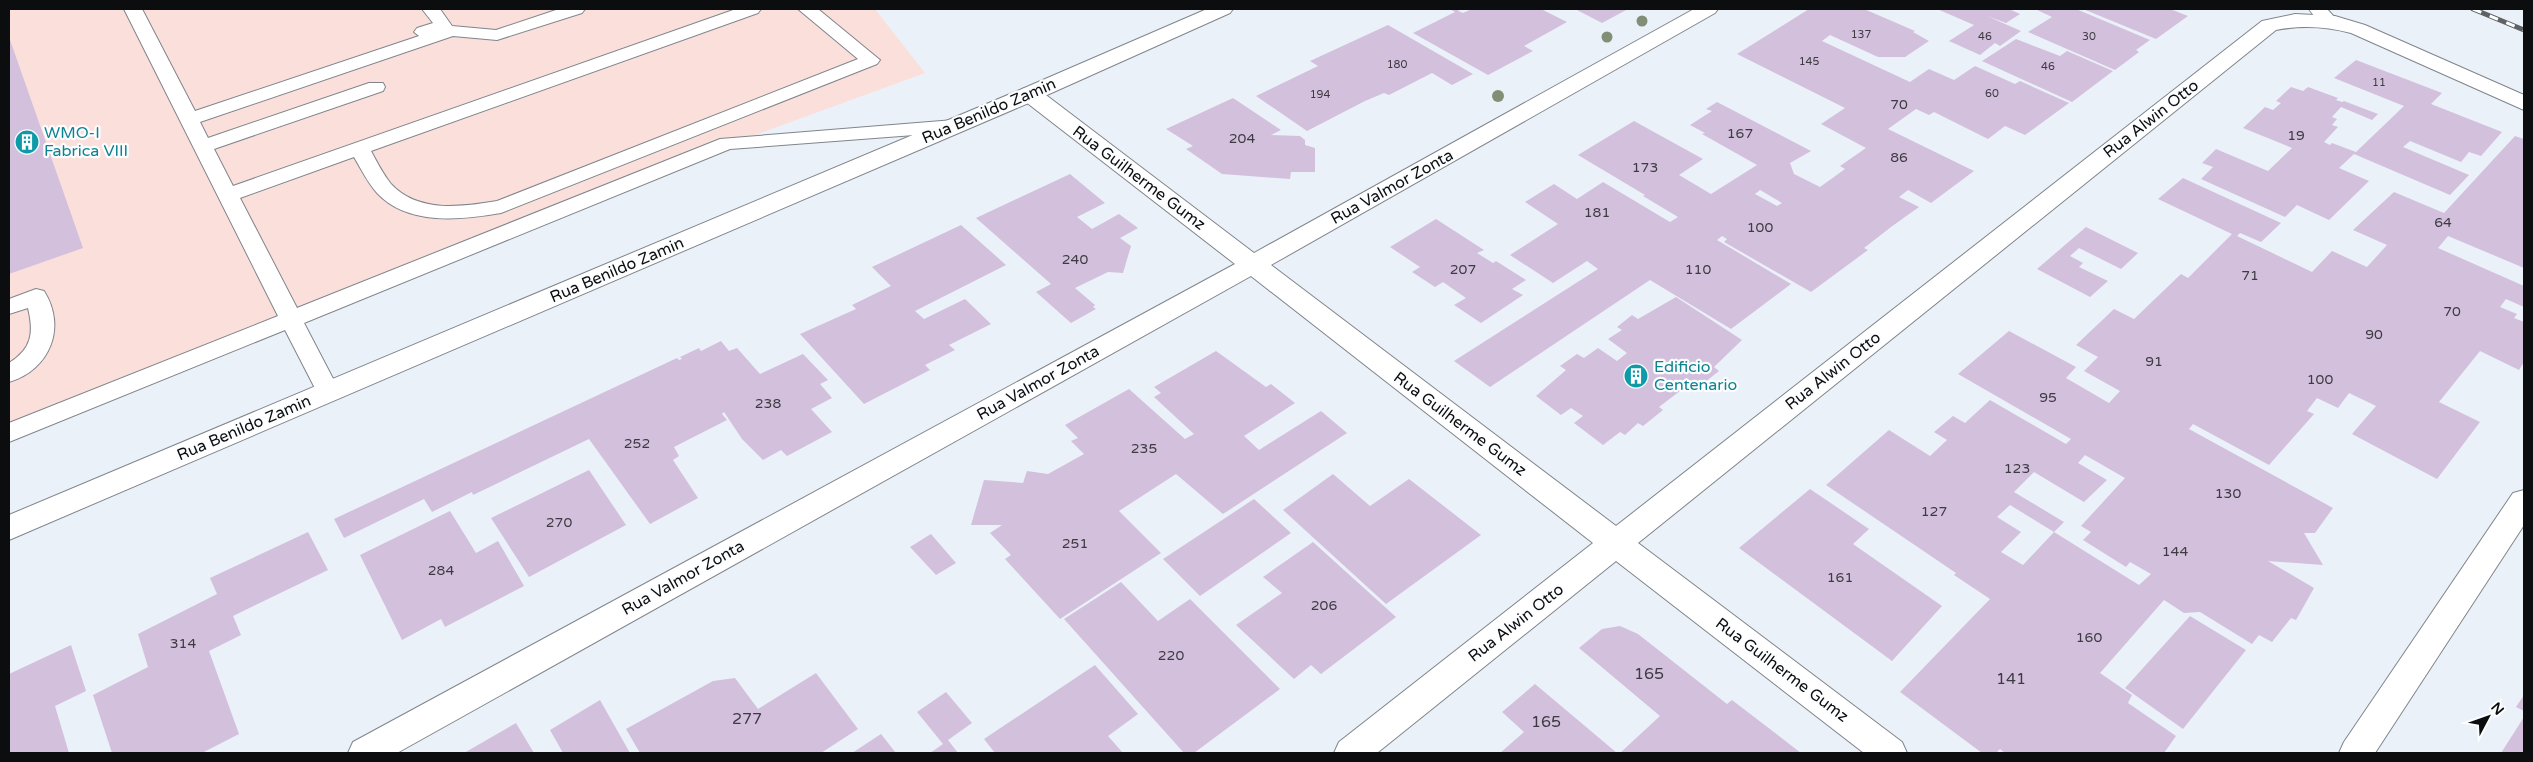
<svg xmlns="http://www.w3.org/2000/svg" width="2533" height="762" font-family="'Varela Round',sans-serif">
	<style>
		.industrial { fill: #fadfdb }
		.building { fill: #d3c0dd; fill-rule: evenodd }
		.lines { fill: none; stroke-linecap: round; stroke-linejoin: round }
		.lane-casing { stroke: #80858c; stroke-width: 2 }
		.street-casing { stroke: #80858c; stroke-width: 2 }
		.secondary-casing { stroke: #80858c; stroke-width: 2 }
		.lane { fill: #fff; fill-rule: evenodd }
		.street { fill: #fff; fill-rule: evenodd }
		.secondary { fill: #fff; fill-rule: evenodd }
		.rail-casing { stroke: #5e6265; stroke-width: 5 }
		.rail { stroke: #fcfdff; stroke-width: 3; stroke-dasharray: 9; stroke-linecap: butt }
		.tree { fill: #828e75 }
		.labels { text-anchor: middle; dominant-baseline: central; stroke-width: 4.5; stroke-linejoin: round; paint-order: stroke }
		.far-number-label { font-size: 11px; fill: #3d3a42 }
		.number-label { font-size: 14px; fill: #3d3a42 }
		.street-label { font-size: 16px; fill: #0b0d0f; stroke: #fcfdff }
		.culture-label { font-size: 16px; fill: #0d838f; stroke: #fcfdff; text-anchor: start }
		.near-number-label { font-size: 16px; fill: #3d3a42 }
	</style>
	<rect width="100%" height="100%" fill="#ebf1f8"/>
	<path class="industrial" d="M9,9H875L925,73L448,247L216,350L9,431Z"/>
	<path class="building" d="M1450,9H1461L1458,11L1463,13L1472,9H1541L1567,22L1524,46L1533,51L1488,75L1413,33L1455,12Z
		M1575,9H1628L1602,23Z
		M1809,9H1864L1915,31L1913,32L1929,41L1905,57H1878L1830,35L1822,41L1910,82L1929,69L1954,80L1975,66L2015,84L2020,81L2069,103L2025,135L2005,126L1988,139L1934,112L1929,115L1916,109L1888,129L1974,171L1931,203L1908,190L1899,197L1919,207L1891,227L1864,248L1868,250L1811,292L1724,242L1727,239L1722,236L1717,240L1791,284L1731,329L1650,280L1490,387L1454,361L1598,269L1587,261L1553,283L1510,255L1558,224L1525,202L1554,184L1577,199L1603,182L1670,222L1678,217L1643,196L1645,195L1578,155L1634,121L1703,159L1679,175L1711,194L1757,165L1702,134L1705,133L1690,125L1712,111L1706,109L1717,102L1811,151L1790,163L1794,174L1820,187L1845,169L1840,166L1866,148L1821,124L1845,108L1737,54ZM1760,190L1782,203L1777,206L1755,194Z
		M1937,9H2009L2020,14L2006,23L1987,16L2021,31L2000,46L1995,43L1980,55L1949,41L1974,25Z
		M2035,9H2076L2150,40L2136,50L2139,52L2115,70L2028,32L2052,17Z
		M2083,9H2170L2188,16L2156,39Z
		M1388,25L1473,74L1452,85L1432,73L1389,95L1384,93L1365,101L1307,131L1256,96L1318,66L1310,61Z
		M9,37L83,248L9,274Z
		M2016,39L2060,56L2067,51L2113,71L2072,102L1982,61Z
		M2356,60L2442,93L2431,104L2502,132L2481,156L2469,152L2461,162L2410,141L2403,147L2469,175L2450,195L2354,154L2339,168L2369,181L2329,220L2297,205L2285,217L2201,179L2213,167L2202,163L2216,149L2268,171L2292,148L2243,128L2265,107L2273,110L2281,103L2276,101L2291,87L2303,91L2308,87L2338,98L2336,100L2342,102L2344,101L2378,114L2372,120L2341,107L2332,117L2337,119L2332,125L2338,127L2324,142L2330,145L2332,143L2356,152L2404,106L2334,78Z
		M1233,98L1281,130L1271,135L1300,136L1305,140V145L1315,148V172H1291L1290,179L1222,174L1186,149L1193,146L1166,129Z
		M2515,136L2524,139V268L2448,236L2438,248L2524,286V307L2506,299L2500,307L2517,314L2514,318L2524,322V362L2519,370L2480,351L2439,402L2480,422L2437,479L2352,434L2376,406L2349,393L2338,408L2317,398L2307,411L2314,414L2269,465L2193,424L2189,429L2333,508L2315,533H2304L2323,565L2268,561L2314,588L2296,620L2291,618L2272,642L2259,635L2252,644L2200,612L2184,613L2164,600L2100,673L2132,695L2128,703L2176,736L2164,753H2005L2000,749L1996,753H1982L1900,692L1990,599L1954,575L1956,573L1826,485L1889,430L1930,456L1947,440L1934,432L1953,416L1965,423L1990,400L2066,444L2071,439L1958,374L2009,331L2076,367L2066,378L2109,403L2120,391L2084,371L2098,357L2076,345L2114,309L2134,319L2181,274L2188,278L2232,234L2158,199L2183,178L2281,223L2261,242L2240,233L2237,236L2312,272L2332,251L2367,267L2387,245L2353,230L2394,192L2444,213ZM2085,455L2125,478L2081,526L2091,532L2083,540L2126,567L2130,562L2151,574L2139,585L2054,532L2023,565L2001,552L2021,532L1997,517L2010,505L2054,532L2064,522L2014,492L2034,472L2084,502L2107,480L2078,463Z
		M1070,174L1105,203L1077,217L1092,229L1119,214L1138,228L1120,238L1131,246L1123,273L1108,272L1075,288L1095,305L1093,307L1096,309L1071,323L1036,292L1051,284L976,218Z
		M1436,219L1484,250L1477,253L1493,263L1496,261L1526,280L1512,289L1523,295L1481,323L1454,305L1466,298L1443,282L1435,287L1412,272L1420,267L1390,247Z
		M961,225L1006,265L915,311L924,319L965,299L991,324L949,345L955,350L925,365L930,370L864,404L800,334L856,309L852,305L891,286L872,267Z
		M2086,227L2138,253L2121,269L2079,248L2070,256L2083,263L2079,267L2108,281L2090,297L2037,269Z
		M1676,297L1742,340L1714,367L1719,371L1700,386L1693,381L1659,407L1663,410L1643,426L1638,423L1625,435L1620,432L1603,445L1574,423L1583,416L1571,408L1561,415L1536,396L1566,370L1560,366L1577,354L1584,358L1598,348L1617,361L1627,353L1608,339L1622,330L1617,327L1632,315L1638,319Z
		M721,341L729,351L737,348L760,374L803,354L828,380L820,384L832,398L811,409L832,432L787,456L781,450L763,460L742,439L724,412L722,414L727,420L674,447L679,456L673,460L698,498L650,524L589,439L473,495L472,492L432,512L424,499L344,538L334,519L677,358L679,360L682,359L680,357L699,348L701,351Z
		M1216,351L1266,387L1271,384L1295,403L1244,436L1259,450L1321,411L1347,433L1223,514L1176,474L1119,511L1161,553L1060,619L1005,559L1011,555L990,533L1002,525H971L984,480L1023,483L1027,471L1048,474L1084,454L1071,441L1078,438L1065,425L1129,389L1185,439L1194,434L1154,397L1161,393L1154,387Z
		M589,470L626,525L529,577L491,518Z
		M1333,474L1370,506L1409,479L1481,535L1386,604L1283,510Z
		M1810,489L1869,529L1853,544L1942,606L1892,661L1739,548Z
		M1254,499L1291,533L1200,596L1163,559Z
		M450,511L476,553L498,541L524,586L445,627L441,619L402,640L360,555Z
		M308,532L328,570L233,616L241,635L209,651L239,734L202,753H112L93,695L148,667L138,634L217,594L210,578Z
		M931,534L956,563L936,575L910,547Z
		M1313,542L1396,617L1321,674L1311,665L1294,679L1236,625L1282,593L1263,577Z
		M1121,582L1158,621L1190,599L1280,689L1194,753H1184L1064,619Z
		M2190,616L2246,650L2183,729L2125,688Z
		M1620,626L1638,634L1727,704L1732,700L1801,753H1620L1660,716L1579,648L1602,629Z
		M71,645L86,691L55,706L69,753H9V674Z
		M1095,665L1138,714L1108,736L1123,753H995L984,739Z
		M816,673L858,729L821,753H640L626,729L713,681L735,678L758,709Z
		M1535,684L1617,753H1500L1524,732L1502,712Z
		M946,692L972,723L948,740L958,753H930L943,744L917,712Z
		M2524,695V711L2516,707Z
		M600,700L630,753H563L550,730Z
		M2524,717V753H2501Z
		M516,723L534,753H464Z
		M881,734L896,753H852Z"/>
	<g class="lines">
		<defs>
			<path id="lane" d="M124,9H142L195,111L419,36L414,32L417,28L433,23L422,9H440L452,26L496,30L559,9H585L582,13L497,40L453,36L200,122L208,138L369,83H383L385,87L383,91L214,149L233,186L736,9H761L758,13L371,151C377,162 383,174 391,184C418,213 461,207 497,201L858,59L798,9H818L880,60L877,64L501,213C461,220 408,226 377,193C368,183 361,169 354,157L240,198L297,308L720,139L954,120L961,122L964,126L961,130L954,132L730,149L304,323L340,392L336,398L328,401L320,398L285,330L9,442V423L278,316Z
				M2309,9H2327L2337,20L2334,24C2322,27 2316,19 2309,9Z
				M36,289L44,291C67,327 50,370 9,382V363C32,349 34,333 28,308L9,314V299Z"/>
			<path id="street" d="M1694,9H1718L1715,13L1271,265L1616,526L2262,21L2295,14L2335,16L2365,25L2524,95V110L2351,33C2325,26 2302,25 2276,30L1638,543L1902,742L1907,753H1864L1616,561L1377,753H1334L1339,742L1593,543L1251,276L397,753H348L353,742L1235,264L1022,99L1019,94L1022,89L1030,87L1038,89L1254,253Z"/>
			<path id="secondary" d="M1207,9H1233L1230,13L1038,99L9,540V515L1022,89Z
				M2524,490V525L2375,753H2339L2344,742L2513,493Z"/>
		</defs>
		<use href="#lane" class="lane-casing"/>
		<use href="#street" class="street-casing"/>
		<use href="#secondary" class="secondary-casing"/>
		<use href="#lane" class="lane"/>
		<use href="#street" class="street"/>
		<use href="#secondary" class="secondary"/>
		<defs>
			<path id="rail" d="M2473,9L2524,30"/>
		</defs>
		<use href="#rail" class="rail-casing"/>
		<use href="#rail" class="rail"/>
	</g>
	<g class="tree">
		<circle cx="1642" cy="21" r="5.5"/>
		<circle cx="1607" cy="37" r="5.5"/>
		<circle cx="1498" cy="96" r="6"/>
	</g>
	<defs>
		<symbol id="building-disc" viewBox="-11 -11 22 22"><circle r="9.5" fill="#0f9aa8" stroke="#fcfdff"/><path d="M-4-6H4V6H1V3H-1V6H-4ZM-2.5-4.3h1.7v1.8h-1.7ZM.8-4.3h1.7v1.8H.8ZM-2.5-1h1.7V.8h-1.7ZM.8-1h1.7V.8H.8Z" fill="#fff"/></symbol>
	</defs>
	<g fill-rule="evenodd">
		<use href="#building-disc" x="13" y="128" width="28" height="28"/>
		<use href="#building-disc" x="1622" y="362" width="28" height="28"/>
	</g>
	<g class="labels">
		<g class="far-number-label">
			<text x="1861" y="34">137</text>
			<text x="1985" y="36">46</text>
			<text x="2089" y="36">30</text>
			<text x="1809" y="61">145</text>
			<text x="1397" y="64">180</text>
			<text x="2048" y="66">46</text>
			<text x="2379" y="82">11</text>
			<text x="1992" y="93">60</text>
			<text x="1320" y="94">194</text>
		</g>
		<g class="number-label">
			<text x="1899" y="104">70</text>
			<text x="1740" y="133">167</text>
			<text x="2296" y="135">19</text>
			<text x="1242" y="138">204</text>
			<text x="1899" y="157">86</text>
			<text x="1645" y="167">173</text>
			<text x="1597" y="212">181</text>
			<text x="2443" y="222">64</text>
			<text x="1760" y="227">100</text>
			<text x="1075" y="259">240</text>
			<text x="1463" y="269">207</text>
			<text x="1698" y="269">110</text>
			<text x="2250" y="275">71</text>
			<text x="2452" y="311">70</text>
			<text x="2374" y="334">90</text>
			<text x="2154" y="361">91</text>
			<text x="2320" y="379">100</text>
			<text x="2048" y="397">95</text>
			<text x="768" y="403">238</text>
			<text x="637" y="443">252</text>
			<text x="1144" y="448">235</text>
			<text x="2017" y="468">123</text>
			<text x="2228" y="493">130</text>
			<text x="1934" y="511">127</text>
			<text x="559" y="522">270</text>
			<text x="1075" y="543">251</text>
			<text x="2175" y="551">144</text>
			<text x="441" y="570">284</text>
			<text x="1840" y="577">161</text>
			<text x="1324" y="605">206</text>
			<text x="2089" y="637">160</text>
			<text x="183" y="643">314</text>
			<text x="1171" y="655">220</text>
		</g>
		<g class="street-label">
			<text transform="translate(989 111) rotate(-23)">Rua Benildo Zamin</text>
			<text transform="translate(2151 119) rotate(-38)">Rua Alwin Otto</text>
			<text transform="translate(1139 178) rotate(37)">Rua Guilherme Gumz</text>
			<text transform="translate(1392 187) rotate(-29)">Rua Valmor Zonta</text>
			<text transform="translate(617 270) rotate(-23)">Rua Benildo Zamin</text>
			<text transform="translate(1833 371) rotate(-38)">Rua Alwin Otto</text>
			<text transform="translate(1038 383) rotate(-29)">Rua Valmor Zonta</text>
			<text transform="translate(1460 424) rotate(37)">Rua Guilherme Gumz</text>
			<text transform="translate(244 428) rotate(-23)">Rua Benildo Zamin</text>
			<text transform="translate(683 578) rotate(-29)">Rua Valmor Zonta</text>
			<text transform="translate(1516 623) rotate(-38)">Rua Alwin Otto</text>
			<text transform="translate(1782 670) rotate(37)">Rua Guilherme Gumz</text>
		</g>
		<g class="culture-label">
			<text x="44" y="133">WMO-I<tspan x="44" dy="18">Fabrica VIII</tspan></text>
			<text x="1654" y="367">Edificio<tspan x="1654" dy="18">Centenario</tspan></text>
		</g>
		<g class="near-number-label">
			<text x="1649" y="674">165</text>
			<text x="2011" y="679">141</text>
			<text x="747" y="719">277</text>
			<text x="1546" y="722">165</text>
		</g>
	</g>
	<rect width="2533" height="762" fill="none" stroke="#0b0d0f" stroke-width="20"/>
	<g transform="translate(2488 717) rotate(49)" stroke="#fcfdff" stroke-width="4" paint-order="stroke">
	<path d="M0-4L9 19L0 12L-9 19Z" fill="#0b0d0f"/>
	<text y="-8" font-size="14" font-weight="bold" text-anchor="middle" fill="#0b0d0f">N</text>
	</g>
</svg>
